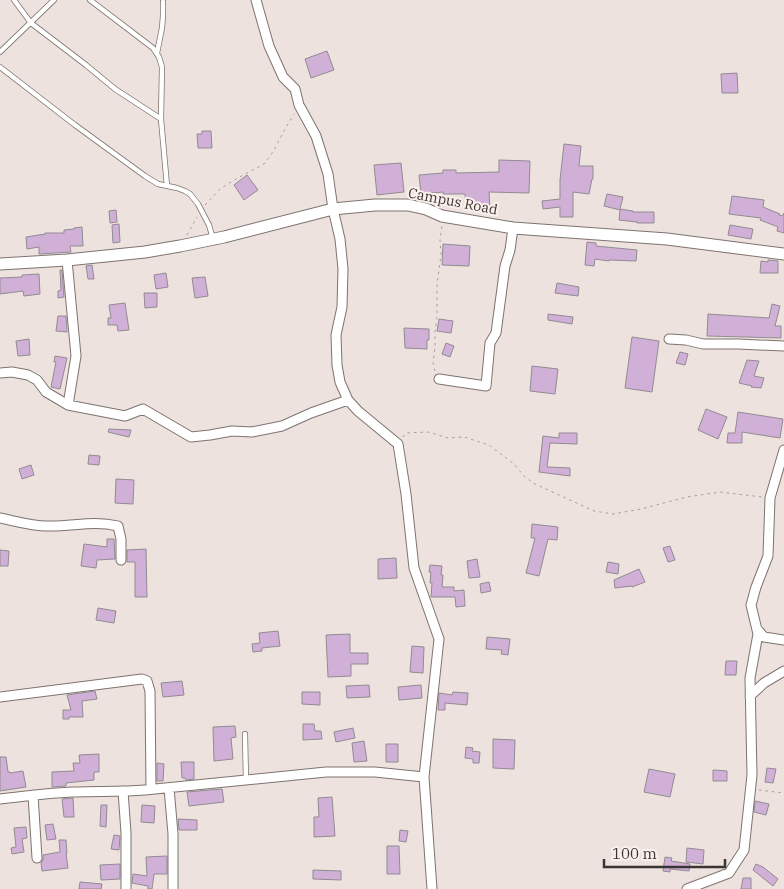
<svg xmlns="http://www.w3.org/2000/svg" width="784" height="889" font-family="'IBM Plex Serif',serif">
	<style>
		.building { fill: #d1b0d7; stroke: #918b92 }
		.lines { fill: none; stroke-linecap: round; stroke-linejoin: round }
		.lane-casing { stroke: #7d736f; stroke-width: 6 }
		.street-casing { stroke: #7d736f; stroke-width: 11 }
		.secondary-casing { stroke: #7d736f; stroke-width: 13 }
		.path { stroke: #a59d9a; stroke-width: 1; stroke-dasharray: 2.5 4; stroke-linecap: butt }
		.lane { stroke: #fff; stroke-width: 4.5 }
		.street { stroke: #fff; stroke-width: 9 }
		.secondary { stroke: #fff; stroke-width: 11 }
		.labels { text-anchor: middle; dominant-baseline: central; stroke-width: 4; stroke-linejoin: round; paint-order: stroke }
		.street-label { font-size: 14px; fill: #393534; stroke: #fbf0ec }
	</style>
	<rect width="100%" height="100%" fill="#ede2de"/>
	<path class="building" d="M327,51L334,70L311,78L305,59Z
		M737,73L738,93H722L721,74Z
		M202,131H211L212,148H198L197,134H202Z
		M564,144L581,146L579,166H593V179H592L589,194L573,192V217H560V207L543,209L542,201L560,199V180Z
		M499,160L530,161L529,193L489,192L490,210H466L465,194H443V192L421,194L419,175L443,173V170H456V173L499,172Z
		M401,163L404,192L377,195L374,165Z
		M247,175L258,190L244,200L234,185Z
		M607,194L623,197L620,209L633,211V212H654V223H637V222L619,220L620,210L604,206Z
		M732,196L764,200L763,207L780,214L779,215L782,216L784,213V233L777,231L778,227L760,220L761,218L729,214Z
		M116,210L117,222L110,223L109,211Z
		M119,224L120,242L113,243L112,225Z
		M730,225L753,229L751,239L728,235Z
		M82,227L83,246H70L71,252L39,254V247L27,249L26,237L45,234V233H64V230L74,229V228Z
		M587,242L596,243V246L637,250L636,261L609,260V261L595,259L594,266L585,265Z
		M443,244L470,246L469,266L442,265Z
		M768,260L778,261V273H760L761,261L768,262Z
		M92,265L94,279H88L86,266Z
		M60,270H62L64,297L58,298V291L61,290Z
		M166,273L168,287L156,289L154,275Z
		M39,274L40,294L24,296L23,291L0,294V278L22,277V275Z
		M205,277L208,296L195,298L192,278Z
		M557,283L579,287L578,296L555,293Z
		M144,293H157V307L145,308Z
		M125,303L129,330L118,331L117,325H108V318H111L109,305Z
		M772,304L780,306L775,326H781V338L707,336L708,314L769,318Z
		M548,314L573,317L572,324L548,320Z
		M58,316H66L67,332L56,331Z
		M439,319L453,321L451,333L437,331Z
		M404,328L429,329V340H427V349L405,348Z
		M632,337L659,341L652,392L625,388Z
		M29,339L30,355L18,356L16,341Z
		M446,343L454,346L450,357L442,354Z
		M680,352L688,354L685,365L676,363Z
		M55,356L67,358L60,389L51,387L56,362H54Z
		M747,360L759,361L754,376L764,378L761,388L751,387L752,386L739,383Z
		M532,366L558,369L555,394L530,391Z
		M706,409L727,417L718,439L698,430Z
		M738,412L783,419L780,438L742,432V443H727L728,433H735Z
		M109,429L131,430L129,437L108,432Z
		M559,433H577V444L550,443L547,467L570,468V476L539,472L543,436L559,438Z
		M89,455L100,456L99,465L88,464Z
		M31,465L34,475L22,479L19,469Z
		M116,479L134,480L133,504L115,503Z
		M532,524L558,527L557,540L548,539L539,576L526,573L535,538H531Z
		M107,539H114L115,559L97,560L96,568L81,566L84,544L107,547Z
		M670,546L675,560L668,562L663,548Z
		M146,549L147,597H135V562H127V550Z
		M0,550L9,551L8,566H0Z
		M396,558L397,578L378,579V559Z
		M477,559L480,577L469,578L467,561Z
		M608,562L619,564L618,574L606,572Z
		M430,565L442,566L441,575H443L442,587H454V591L464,590L465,606L456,607L455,597H431L432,583H430L431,572H429Z
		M639,569L645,582L632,587V586L615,588L614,580Z
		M489,582L491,591L481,593L480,584Z
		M98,608L116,611L114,623L96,620Z
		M278,631L280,646L262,648V651L253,652L252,644L260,643L259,633Z
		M350,634V653H368V664H351V676L328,677L326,635Z
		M487,637L510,639L508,655L501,654L502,650L486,649Z
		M412,646L424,647L423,673L410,672Z
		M726,661H737L736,675H725Z
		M182,681L184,695L163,697L161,683Z
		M369,685L370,697L347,698L346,686Z
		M421,685L422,698L399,700L398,687Z
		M95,691L97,699L82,701L83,717H69V719H63V710H71L67,695Z
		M302,692H320V705L302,704Z
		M453,692L468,693L467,705L445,703V710H438L439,693L452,695Z
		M303,724H314L315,731H321L322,739L303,740Z
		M235,726L236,737L231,738L233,759L214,761L213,727Z
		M353,728L355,738L336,742L334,732Z
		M493,739L515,740L514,769L493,768Z
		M364,741L367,761L354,762L352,743Z
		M386,744H398V762H386Z
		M466,747L473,748L472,751L480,752L479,763H473V759L465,758Z
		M99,754V772H94V780L66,783V786L52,787V772L74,771L73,763H80L79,755Z
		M0,757H6L8,772H10V773L23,771L26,787L0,791Z
		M181,762H194V779L186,780L185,778H182Z
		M157,763L164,764L163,781H157Z
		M767,768L776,769L773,783L765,782Z
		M649,769L675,774L670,797L644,792Z
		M713,770L727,771V781H713Z
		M222,789L224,802L189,806L187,792Z
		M332,797L335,836L314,837V817H319L318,798Z
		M73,798L74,817H64L62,799Z
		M755,801L769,804L766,815L754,812Z
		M101,805H107L106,827L100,826Z
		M142,805L155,806L154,823L141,822Z
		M178,819L197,820V830H179Z
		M53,824L56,839L47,840L45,825Z
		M26,827L27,838L22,839L24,852L12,854L11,848L16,847L14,828Z
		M400,830L408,831L406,842L399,841Z
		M114,835L120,836L119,850L111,849Z
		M59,840H66L67,853H66L68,868L42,871L41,863L43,860V855L60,852Z
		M387,846H399L400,874H387Z
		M687,848L704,850L703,864L686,862Z
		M167,856V874H154L152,889H148V886L132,883L133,874L147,876L146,857Z
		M665,857L672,858L671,861L690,864L689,871L670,869V872L663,871Z
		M120,864V879L101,880L100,865Z
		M756,864L763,867L778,879L773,886L753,870Z
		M313,870L341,871V880L313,879Z
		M743,878H751V889H741Z
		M80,882L102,884L101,889H79Z"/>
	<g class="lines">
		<defs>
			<path id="lane" d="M14,0L31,23L86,65L115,89L161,119
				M90,0L153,48L159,57L162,67L161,119L167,186
				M0,52L54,0
				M157,53L162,28L163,16V2
				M0,67L75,125L145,176L158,184L177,188L185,191L190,194L198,204L209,225L213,239
				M245,734L246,780"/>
			<path id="street" d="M256,0L269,46L283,77L295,89L299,105L316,136L328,174L333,209L340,239L343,269L342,307L336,335L337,365L340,382L348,400L358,411L398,444L406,494L414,568L439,639L424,777L432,889
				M67,260L76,356L68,405
				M669,339L686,340L703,344H738L784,346
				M0,373L12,372L28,375L37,380L46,392L68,405L125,416L143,409L191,437L210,435L232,431L252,432L282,426L311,413L348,400
				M439,379L486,386L490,343L496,333L505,266L510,250L513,228
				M0,518C15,521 32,526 47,526C72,527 92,520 118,526L121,539V560
				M757,629L764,637L784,640
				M750,696L764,683L784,671
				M0,697L142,679L147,681L150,691L151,789
				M169,788L173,834V889
				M123,791L126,833V889
				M33,795L37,858
				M0,799C25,796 49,793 74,792C98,791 121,792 145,790L326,772H375L424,777
				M687,889L729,873L744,850L752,775L750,678L758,634L751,605L756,587L768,556L770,498L784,450"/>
			<path id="secondary" d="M0,264L67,260L145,252L180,246L224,237L333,209L375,205H408L426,209L442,216L513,228L667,239L784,254"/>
		</defs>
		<use href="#lane" class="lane-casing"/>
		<use href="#street" class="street-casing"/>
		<use href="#secondary" class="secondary-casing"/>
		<path class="path" d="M205,205L220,189L236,179L264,164L273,152L285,129L294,114
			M187,235L197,217
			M435,371L433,363L435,347V332L437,317V284L441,255L440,240L442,226
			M403,437L406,433L428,432L448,438L464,437L489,445L514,464L524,476L533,483L594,511L613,514L641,509L687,497L720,492L762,497
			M759,790L784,793"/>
		<use href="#lane" class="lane"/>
		<use href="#street" class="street"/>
		<use href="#secondary" class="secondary"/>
	</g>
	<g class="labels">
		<g class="street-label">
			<text transform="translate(453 201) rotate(11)">Campus Road</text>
		</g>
	</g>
	<path d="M604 859v8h121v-8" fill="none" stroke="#393534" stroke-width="2.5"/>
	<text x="612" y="859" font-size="15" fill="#393534" stroke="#fbf0ec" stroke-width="4" paint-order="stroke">100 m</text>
</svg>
